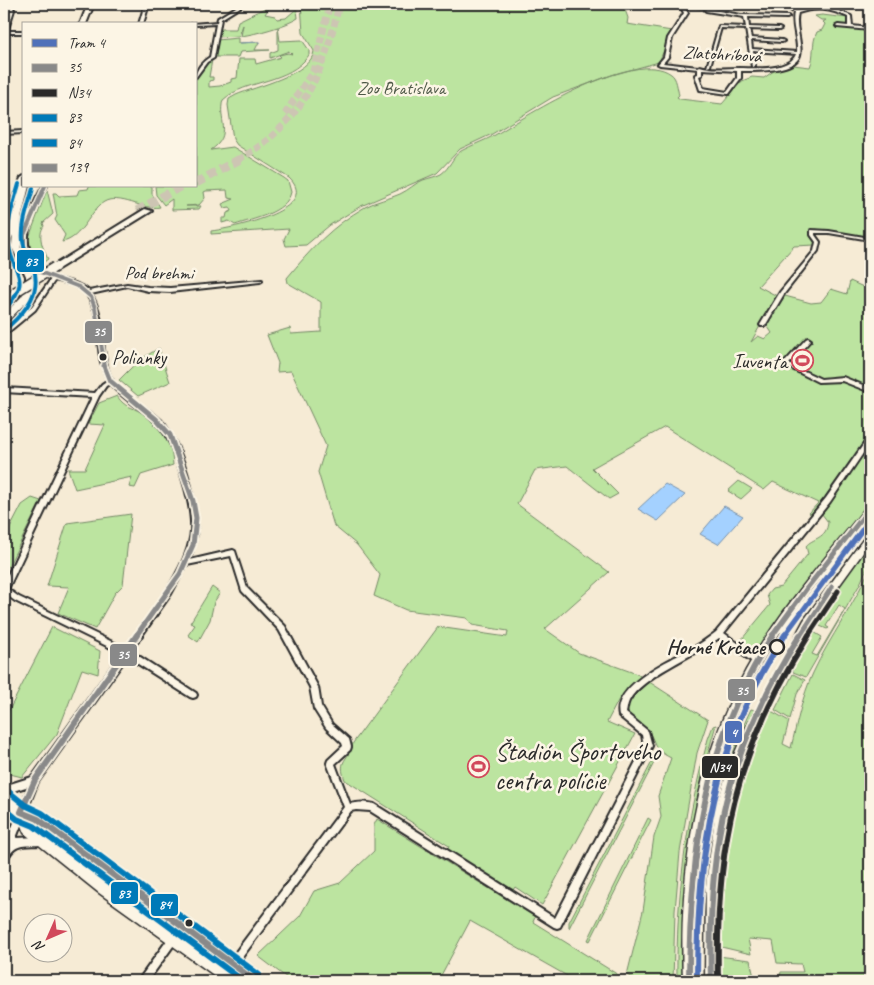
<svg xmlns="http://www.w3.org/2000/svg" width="874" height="985" font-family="Caveat,sans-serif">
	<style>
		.green { fill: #bce4a0; stroke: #748866 }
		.water { fill: #a4d1ff; stroke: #748faa }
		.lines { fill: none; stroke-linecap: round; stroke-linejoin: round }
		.stream { stroke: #748faa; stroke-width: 1 }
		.motorway-tunnel-far1 { stroke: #cdc5b3; stroke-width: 7; stroke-dasharray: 7 3; stroke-linecap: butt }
		.motorway-tunnel { stroke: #cdc5b3; stroke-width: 9; stroke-dasharray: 9 4.5; stroke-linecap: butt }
		.minor-casing { stroke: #2b2b2b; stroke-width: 4 }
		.tertiary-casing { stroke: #2b2b2b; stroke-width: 3 }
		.secondary-casing { stroke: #2b2b2b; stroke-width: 3 }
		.primary-casing { stroke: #2b2b2b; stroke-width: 4 }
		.motorway-casing { stroke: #2b2b2b; stroke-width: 4 }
		.minor { fill: #fcf5e5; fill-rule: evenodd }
		.tertiary { fill: #fcf5e5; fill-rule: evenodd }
		.secondary { fill: #fcf5e5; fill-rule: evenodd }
		.primary { fill: #fcf5e5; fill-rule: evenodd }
		.motorway { fill: #fcf5e5; fill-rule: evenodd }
		.motorway-bridge-casing { stroke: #2b2b2b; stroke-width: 12; stroke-linecap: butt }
		.motorway-bridge { stroke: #fcf5e5; stroke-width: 9 }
		.bus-1-far2-casing { stroke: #fcf5e5; stroke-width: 7 }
		.bus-1-far1-casing { stroke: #fcf5e5; stroke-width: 9 }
		.bus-1-casing { stroke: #fcf5e5; stroke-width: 10 }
		.bus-2-far1-casing { stroke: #fcf5e5; stroke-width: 9 }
		.bus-2-casing { stroke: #fcf5e5; stroke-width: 10 }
		.bus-3-far1-casing { stroke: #fcf5e5; stroke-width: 7 }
		.bus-3-casing { stroke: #fcf5e5; stroke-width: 10 }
		.bus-4-far1-casing { stroke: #fcf5e5; stroke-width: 7 }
		.bus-4-casing { stroke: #fcf5e5; stroke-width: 10 }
		.bus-5-casing { stroke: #fcf5e5; stroke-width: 5.5 }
		.bus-1-far2 { stroke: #898989; stroke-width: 4 }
		.bus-1-far1 { stroke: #898989; stroke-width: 5 }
		.bus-1 { stroke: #898989; stroke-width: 6 }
		.bus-2-far1 { stroke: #2b2a29; stroke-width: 5 }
		.bus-2 { stroke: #2b2a29; stroke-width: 6 }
		.bus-3-far1 { stroke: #007ab8; stroke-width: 4 }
		.bus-3 { stroke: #007ab8; stroke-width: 6 }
		.bus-4-far1 { stroke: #007ab8; stroke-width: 4 }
		.bus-4 { stroke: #007ab8; stroke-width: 6 }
		.bus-5 { stroke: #898989; stroke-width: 3 }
		.tram-1-far1-casing { stroke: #fcf5e5; stroke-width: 9 }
		.tram-1-casing { stroke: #fcf5e5; stroke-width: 10 }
		.tram-1-far1 { stroke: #5071b9; stroke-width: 5 }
		.tram-1 { stroke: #5071b9; stroke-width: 6 }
		.bus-dot { fill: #2b2b2b; stroke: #fcf5e5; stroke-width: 2 }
		.stop-dot { fill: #fcf5e5; stroke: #2b2b2b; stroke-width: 2.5 }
		.labels { text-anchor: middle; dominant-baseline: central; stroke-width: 5; stroke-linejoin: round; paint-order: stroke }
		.far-street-label { font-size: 18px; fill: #2b2b2b; stroke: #fcf5e5 }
		.far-park-label { font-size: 18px; fill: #4f5948; stroke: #fcf5e5 }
		.bus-label { font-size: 20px; fill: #2b2b2b; stroke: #fcf5e5; text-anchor: start }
		.poi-label { font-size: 21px; fill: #2b2b2b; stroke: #fcf5e5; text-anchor: end }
		.stop-label { font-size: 21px; font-weight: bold; fill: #2b2b2b; stroke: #fcf5e5; text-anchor: end }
		.near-poi-label { font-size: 25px; fill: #2b2b2b; stroke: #fcf5e5; text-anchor: start }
		.line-badge { stroke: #fcf5e5; stroke-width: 2 }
		.badge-label { font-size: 14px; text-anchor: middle; font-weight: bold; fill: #fff }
	</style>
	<rect width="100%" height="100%" fill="#f6ebd5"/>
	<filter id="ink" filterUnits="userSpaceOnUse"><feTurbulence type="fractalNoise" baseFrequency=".02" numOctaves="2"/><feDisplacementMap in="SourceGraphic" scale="10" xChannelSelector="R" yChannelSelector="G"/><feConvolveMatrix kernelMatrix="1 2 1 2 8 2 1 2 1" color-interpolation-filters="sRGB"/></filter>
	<g filter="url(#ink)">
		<path class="green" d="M301,4H623L628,18L627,24L672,31L659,62L612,75L553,97L492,134L460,149L437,173L361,206L330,225L306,245L286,246L284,239L289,229L211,234V231C229,229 323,210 289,178L237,145L233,139L228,105L229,99L236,95C254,87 312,74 314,51L303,33Z
			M267,7H270L265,14L275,16L277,19L286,18L295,10H297L298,18C286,26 256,34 241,36L243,25L239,36L217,37L218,29H236L238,21Z
			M822,15L848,18L850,23L845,26L870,30V238L816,229L811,231L810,234L816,242L815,245L794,246L758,286L777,296L751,342L758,336L765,339L772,333L766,324L785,296L811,303L821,302L831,289L847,294L850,281L870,290V387C855,383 836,368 822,383L844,381L870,392V435L812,515L809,513L818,503L773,482L764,490L665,427L592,468L618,494L609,499L567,466L535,470L517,504L609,572L545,629L579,653L637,674L708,720L697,753L680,852L675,911L673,981H638L627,975L643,911L654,837L661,817L658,796L671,758C650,748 658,742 646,729C641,723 633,718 628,713L627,702L619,699L607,722L635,734L542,905L515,887L513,890L447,850L449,846L345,780C337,759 349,761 353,743L438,627L507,637L508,631L472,625L467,618L406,610L374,596L380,575L357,545L334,526L318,472L326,446L291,371L277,372L278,363L267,335L290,328L291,334L321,332V302L288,283L287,278C311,249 332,226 365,207C376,201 389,199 400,194C409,190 415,183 423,180C429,178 435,177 441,174C450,168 452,157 461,151C472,145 484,141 495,135C528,115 635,47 671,74C677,78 677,88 679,95L677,97L680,99L722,104L742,81L752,77L764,78L775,70L793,65L810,67C815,55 811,44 817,32L822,30L825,24L823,22L826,20H821L815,16Z
			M278,27L280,41L302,40L309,50V55C289,84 246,79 223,100C217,120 234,134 211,150L233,147L284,178L288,181L291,192C287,213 252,219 235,225L229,221L222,223V218H226L227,213L232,211L230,207L224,208L222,204L234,199L228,198L227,190L206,191L204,192L205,198L199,205L186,206H201L199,209L172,210V199L164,205L156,195L155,186H196V78L205,64L212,60L209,77H213V80L209,81V87L220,86L231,82V79L237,78L239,59H255L256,64L281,57L279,55L288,53L292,54L289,51L270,58V53L278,50Z
			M238,38V43L259,42L255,50H270L240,52L238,57H214L217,40Z
			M89,186H152V194L160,207C144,211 119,193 104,202C90,210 82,239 62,242L65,235L55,220L57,216L53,193H56L59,196L77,195L79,190L88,189Z
			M47,190L53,214L43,223L44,226C37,235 43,249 48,259L41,264L33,254L28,240Z
			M159,348L170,382L138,396L119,380L138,361Z
			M117,396C126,409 130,405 142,413C164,426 171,440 173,465L141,475L135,488L129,487L132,477L75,489L68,469H85L105,425L88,424L99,403Z
			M870,443V501L759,647L749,649L736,643L742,639L770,605L767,595L772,589L781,587L808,554L806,546C812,538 827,539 828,522L822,514Z
			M739,481L752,489L741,499L728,491Z
			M32,498L41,501L4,575V540L22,505Z
			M131,514L123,585L115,593L95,629L58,613L69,587L47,586L67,523Z
			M870,544V561L860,584L806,677L793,672L794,669L792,668L803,642L812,631L822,637L812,654L817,656L845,609L839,605L826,626L829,628L827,629L815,624L817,616Z
			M870,567V981H779L781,972H803L801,964L777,963L773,941L748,939L751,954L717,946C716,866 722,780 768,712H773L789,721L783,744L791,748C797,723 802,697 813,673C830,636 855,605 870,567Z
			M212,587L220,593L214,602L210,620L198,642L188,635L195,625L190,623Z
			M52,627L100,651L98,674L82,669L57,734L22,777L6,773L4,770V720Z
			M793,674L805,680L797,694L790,719L775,710Z
			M751,709L755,710C724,767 711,828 706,891C704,884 706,870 707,861C713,807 728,757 751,709Z
			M716,725C690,810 680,893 683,981H677C676,896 686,821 708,739L713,726Z
			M655,756L657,757L569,928V922Z
			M648,818L651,820L590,941L588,940Z
			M377,819L535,917L533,922L628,981H576L470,921L438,981H291L258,956L300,916L314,891L340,883L374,851V825Z
			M718,956L750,960L755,981H719Z"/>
		<path class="water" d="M665,484L685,495L658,521L638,509Z
			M724,506L743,516L718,544L700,534Z"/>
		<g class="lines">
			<path class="stream" d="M4,11L23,4
				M240,43L260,42
				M196,78L203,67"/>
			<path class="motorway-tunnel-far1" d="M285,114L313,71L330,4
				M238,160C302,123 324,74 339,4"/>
			<path class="motorway-tunnel" d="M196,183L240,159
				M137,211L181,186"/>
			<defs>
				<path id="minor" d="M9,4H12L14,10L8,29L6,30L4,29L10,10Z
					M145,4H149L143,24H139Z
					M241,4H245L221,19L214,58L207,62L196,77C196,69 203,61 210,57L216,24L196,25V24H192L217,22L218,18Z
					M675,4L720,7L746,4H754L720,9L683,6L688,13L672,38L668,57L663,63L698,67L700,66C711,70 727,68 739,68C753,68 771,70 785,64C790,62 794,59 796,54L753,51L755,66L752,67L746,29L721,28L710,66L707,67L719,26L746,27L744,17L706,11L705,10L707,9L741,15L788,16L789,17L787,18L748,17L749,27L779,28L781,29L779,30L749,29L751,38L782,40L784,41L782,42L751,40L752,49L797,52C798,38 791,26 794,12L779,4H782L796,11C818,5 831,7 851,16L852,26L870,28V30L837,27L836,26L838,25L848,26V17C830,9 817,7 798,13C795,24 799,33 800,44C801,49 801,55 798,59C788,72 755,71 741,71V78L729,94H728L700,90L695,75L698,74V69L660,65L658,64L664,57L668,38L684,13L680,5H675ZM702,69L737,71V78L727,92L703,88L699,76L702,75Z
					M4,31H24V33H4Z
					M24,131V133L4,134V132Z
					M43,186H47C36,208 21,232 31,256C34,265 41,272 50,275C63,281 78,281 89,291L127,284L148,287L170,288L262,280V281L260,282L170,292L148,291L127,286L91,294C107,318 99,349 110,375C120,396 145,404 161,420C180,440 199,503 197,530C197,540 193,550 190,560L233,550L235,551L247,588L285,626L318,687L321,706L332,724L349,739L351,747L350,750L335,764L350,804C358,802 367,802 374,804L555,918L644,746L642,735L619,716C612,686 669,660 691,649C700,644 708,638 716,632L826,498L868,438L870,437V443L830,502L724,633L760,659L761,661L760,663L757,664L754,663L719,638C695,656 642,676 629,701C627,705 627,709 626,713L648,731L652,746L560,927L557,928L554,927L370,811L356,810L351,811L235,967L223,977L220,979L217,977L215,974L217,971L229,961L344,807L327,763L328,760L343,746L342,743L326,728L314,709L310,687L279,630L242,591L231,556L187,565L171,594L131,651L196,693L197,695L196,697L193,698L190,697L127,657L38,782L16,838L40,837L43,838L44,841L43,844L40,845C24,846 14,843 7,860L4,861V847L29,786L4,794V786L32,777L121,653L15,601L4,593V583L92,397L4,392V388L95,393L102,384L108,380C92,355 104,311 84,292C77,285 64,283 55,280L35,310L6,334L4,335V331L31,308L51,279C42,276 35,271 30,263C12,238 31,209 43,186ZM110,384C125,402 147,410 161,429C172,443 177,461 182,478C187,494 192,512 191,530C189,568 147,617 125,648L19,597L8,589L99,396L106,386Z
					M811,230L829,231L870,238V240L829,233H815V235L820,242L818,251L784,294L765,326H761L760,325L780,292L814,251L816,242L811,235Z
					M808,338L811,340L810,341L789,364L821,379L843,377L870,388V392L842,381L818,382L784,365L783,364L784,363L806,339Z
					M173,935L176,936L177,939L176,942L148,981H138L140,978L170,936Z"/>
				<path id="tertiary" d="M4,793L7,795L24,809L41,816L259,977L260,981H246L35,822L29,820L32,827L107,885L235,977L236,981H222L99,893L24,833L17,815L4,804Z"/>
				<path id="secondary" d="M870,505V514C830,566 785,618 753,677C703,771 694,876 695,981H683C679,874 694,765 746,670C779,611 825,559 867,506Z
					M870,533V543L810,626L754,733L740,768L728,810L718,886L717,981H705L706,886L716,810L728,768L746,728L804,620L867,534Z"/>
				<path id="primary" d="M88,4H94L86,24H80Z
					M24,176V186H29L21,218L8,246L4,248C4,232 14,217 18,201L8,227L4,229V219L21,178Z"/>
				<path id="motorway" d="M145,209L152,211L58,269H52L51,267Z
					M14,216L21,218L20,247L34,276V285L29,299L7,322L4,323V315L22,296L26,285V276L12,247Z
					M15,289L18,290V294L4,303V296Z"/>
			</defs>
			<use href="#minor" class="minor-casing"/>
			<use href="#tertiary" class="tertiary-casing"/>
			<use href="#secondary" class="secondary-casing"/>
			<use href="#primary" class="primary-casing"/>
			<use href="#motorway" class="motorway-casing"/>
			<use href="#minor" class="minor"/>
			<use href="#tertiary" class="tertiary"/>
			<use href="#secondary" class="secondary"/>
			<use href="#primary" class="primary"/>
			<use href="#motorway" class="motorway"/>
			<defs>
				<path id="motorway-bridge" d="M15,292L55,267"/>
			</defs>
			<use href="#motorway-bridge" class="motorway-bridge-casing"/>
			<use href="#motorway-bridge" class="motorway-bridge"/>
			<defs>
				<path id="bus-1-far2" d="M45,186L24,235V248L40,272L79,287L91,297L95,308L105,367"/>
				<path id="bus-1-far1" d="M104,366L110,381L156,419L170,435L193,501L196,518L193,545L180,574L136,636
					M772,636L807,588L870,508
					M800,636L832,587"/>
				<path id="bus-1" d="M21,812L35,780L137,635
					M21,812L38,819L255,981
					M689,981C690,855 703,743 773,635
					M711,981C707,843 726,753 800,635"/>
				<path id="bus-2-far1" d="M782,636L870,520
					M808,636L838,591"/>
				<path id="bus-2" d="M696,981C697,851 710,746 782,635
					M718,981C715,845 735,751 809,635"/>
				<path id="bus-3-far1" d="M9,326C27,310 42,291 33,266C30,257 24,250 23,241C21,223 29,205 33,188"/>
				<path id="bus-3" d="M4,808L17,819L34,826L243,981"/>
				<path id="bus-4-far1" d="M4,310C36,277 9,273 8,238C7,220 14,202 19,184"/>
				<path id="bus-4" d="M9,792L25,805L42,813L259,975"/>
				<path id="bus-5" d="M676,4L720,8L752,4"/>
			</defs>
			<use href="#bus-1-far2" class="bus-1-far2-casing"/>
			<use href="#bus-1-far1" class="bus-1-far1-casing"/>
			<use href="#bus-1" class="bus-1-casing"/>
			<use href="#bus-2-far1" class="bus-2-far1-casing"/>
			<use href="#bus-2" class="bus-2-casing"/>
			<use href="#bus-3-far1" class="bus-3-far1-casing"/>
			<use href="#bus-3" class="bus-3-casing"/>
			<use href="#bus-4-far1" class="bus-4-far1-casing"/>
			<use href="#bus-4" class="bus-4-casing"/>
			<use href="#bus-5" class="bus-5-casing"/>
			<use href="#bus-1-far2" class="bus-1-far2"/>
			<use href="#bus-1-far1" class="bus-1-far1"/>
			<use href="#bus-1" class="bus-1"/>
			<use href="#bus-2-far1" class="bus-2-far1"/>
			<use href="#bus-2" class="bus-2"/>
			<use href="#bus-3-far1" class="bus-3-far1"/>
			<use href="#bus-3" class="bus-3"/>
			<use href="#bus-4-far1" class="bus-4-far1"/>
			<use href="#bus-4" class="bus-4"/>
			<use href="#bus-5" class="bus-5"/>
			<defs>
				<path id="tram-1-far1" d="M784,636L870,519"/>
				<path id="tram-1" d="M697,981C697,854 713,742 785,635"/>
			</defs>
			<use href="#tram-1-far1" class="tram-1-far1-casing"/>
			<use href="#tram-1" class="tram-1-casing"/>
			<use href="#tram-1-far1" class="tram-1-far1"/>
			<use href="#tram-1" class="tram-1"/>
		</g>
	</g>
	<defs>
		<symbol id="stadium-ring" viewBox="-11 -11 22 22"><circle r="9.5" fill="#fcf5e5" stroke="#d1495b" stroke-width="1.5"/><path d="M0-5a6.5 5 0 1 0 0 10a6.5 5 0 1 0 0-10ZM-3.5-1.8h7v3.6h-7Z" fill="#d1495b"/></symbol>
	</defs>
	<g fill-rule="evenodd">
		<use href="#stadium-ring" x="790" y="348" width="25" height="25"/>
		<use href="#stadium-ring" x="466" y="754" width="25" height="25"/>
	</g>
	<g class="bus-dot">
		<circle cx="103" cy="357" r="4.5"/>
		<circle cx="189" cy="923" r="4.5"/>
	</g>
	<circle class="stop-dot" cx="777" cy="647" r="7"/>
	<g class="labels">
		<g class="far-street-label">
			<text transform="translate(722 54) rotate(3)">Zlatohríbová</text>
			<text transform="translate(159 273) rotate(1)">Pod brehmi</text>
		</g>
		<g class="far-park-label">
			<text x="401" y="88">Zoo Bratislava</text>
		</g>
		<g class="bus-label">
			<text x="112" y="357">Polianky</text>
		</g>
		<g class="poi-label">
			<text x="787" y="361">Iuventa</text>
		</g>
		<g class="stop-label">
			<text x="765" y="647">Horné Krčace</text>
		</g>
		<g class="near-poi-label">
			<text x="495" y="752">Štadión Športového<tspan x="495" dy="29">centra polície</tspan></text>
		</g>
	</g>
	<g class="line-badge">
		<rect x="16" y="249" width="29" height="24" rx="5" fill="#007ab8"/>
		<rect x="84" y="320" width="29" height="24" rx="5" fill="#898989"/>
		<rect x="109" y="643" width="29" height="24" rx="5" fill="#898989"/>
		<rect x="727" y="678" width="29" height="24" rx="5" fill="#898989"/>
		<rect x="724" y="720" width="19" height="24" rx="5" fill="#5071b9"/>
		<rect x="701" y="755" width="38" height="24" rx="5" fill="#2b2a29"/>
		<rect x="110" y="881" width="29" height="24" rx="5" fill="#007ab8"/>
		<rect x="150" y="893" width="29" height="24" rx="5" fill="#007ab8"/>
	</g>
	<g class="badge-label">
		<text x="31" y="266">83</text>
		<text x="99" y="336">35</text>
		<text x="123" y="659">35</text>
		<text x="742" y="695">35</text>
		<text x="734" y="737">4</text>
		<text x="720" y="772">N34</text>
		<text x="124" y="898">83</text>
		<text x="165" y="909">84</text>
	</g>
	<rect width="874" height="985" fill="none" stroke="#fcf5e5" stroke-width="20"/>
	<rect x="10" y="10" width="854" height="965" fill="none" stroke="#2b2b2b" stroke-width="2" filter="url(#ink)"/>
	<rect x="22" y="22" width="175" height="165" fill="#fcf5e5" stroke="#a8a49b"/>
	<rect x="32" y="39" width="25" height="8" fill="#5071b9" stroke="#a8a49b"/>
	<text x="68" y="48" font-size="15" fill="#2b2b2b">Tram 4</text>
	<rect x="32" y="64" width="25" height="8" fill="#898989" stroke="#a8a49b"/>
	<text x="68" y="72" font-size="15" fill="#2b2b2b">35</text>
	<rect x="32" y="89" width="25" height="8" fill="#2b2a29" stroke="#a8a49b"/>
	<text x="68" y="98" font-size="15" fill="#2b2b2b">N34</text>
	<rect x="32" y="114" width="25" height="8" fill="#007ab8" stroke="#a8a49b"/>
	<text x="68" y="122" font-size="15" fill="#2b2b2b">83</text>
	<rect x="32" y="139" width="25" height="8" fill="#007ab8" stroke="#a8a49b"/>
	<text x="68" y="148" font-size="15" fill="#2b2b2b">84</text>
	<rect x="32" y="164" width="25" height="8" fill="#898989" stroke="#a8a49b"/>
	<text x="68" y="172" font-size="15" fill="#2b2b2b">139</text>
	<g transform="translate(48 938) rotate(225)"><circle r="24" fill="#fcf5e5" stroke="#a8a49b"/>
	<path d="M0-4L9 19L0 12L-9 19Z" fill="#d1495b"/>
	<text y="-8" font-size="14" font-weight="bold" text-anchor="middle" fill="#2b2b2b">N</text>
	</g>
</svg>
